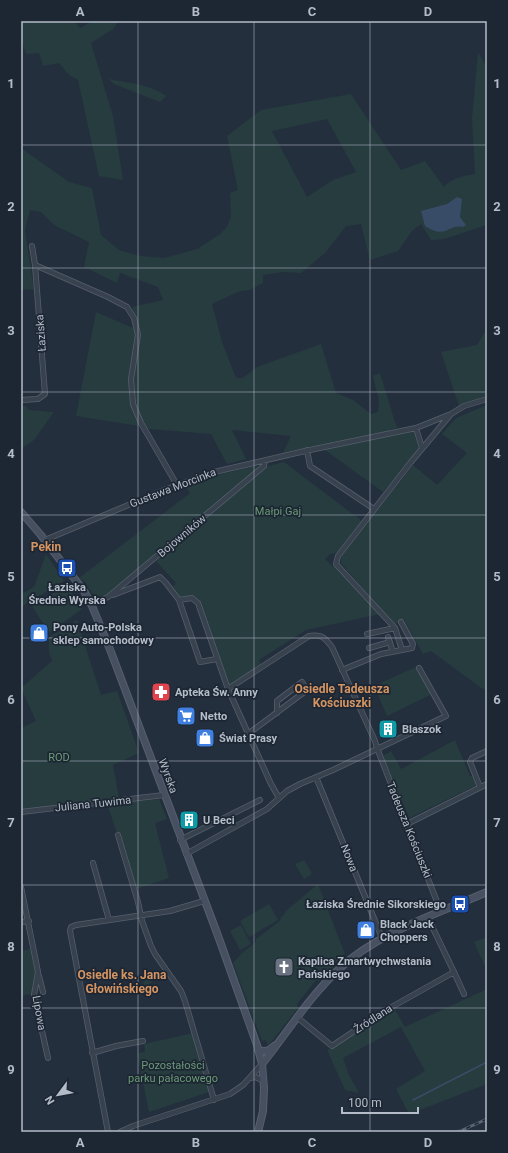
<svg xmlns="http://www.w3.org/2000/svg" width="508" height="1153" font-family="Roboto,sans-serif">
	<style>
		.green { fill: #263c3f; fill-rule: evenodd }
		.water { fill: #394c67 }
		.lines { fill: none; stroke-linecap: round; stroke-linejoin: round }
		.stream { stroke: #394c67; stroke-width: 1.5 }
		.street-casing { stroke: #565f6c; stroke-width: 6 }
		.secondary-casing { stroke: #565f6c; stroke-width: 8 }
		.street { stroke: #38414e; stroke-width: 4.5 }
		.secondary { stroke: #465061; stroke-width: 6 }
		.rail-casing { stroke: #5a6575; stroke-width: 3 }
		.rail { stroke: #1d2633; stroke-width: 1.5; stroke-dasharray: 4.5; stroke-linecap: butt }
		.grid { fill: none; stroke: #b4bcc9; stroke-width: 1; stroke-opacity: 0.55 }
		.labels { text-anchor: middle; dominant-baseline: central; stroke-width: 3.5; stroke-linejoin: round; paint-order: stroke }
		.street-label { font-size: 11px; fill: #b4bcc9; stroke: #1d2633 }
		.park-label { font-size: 11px; fill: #6b9a76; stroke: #1d2633 }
		.poi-label { font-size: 11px; font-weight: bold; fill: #b4bcc9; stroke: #1d2633; text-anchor: start }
		.neighbourhood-label { font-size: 12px; font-weight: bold; fill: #d59563; stroke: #1d2633 }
		.neatline { fill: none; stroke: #b4bcc9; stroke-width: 1.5 }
		.grid-label { font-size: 13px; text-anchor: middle; font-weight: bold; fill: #b4bcc9 }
	</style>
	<rect width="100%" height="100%" fill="#242f3e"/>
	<path class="green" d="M21,21H74L80,28L93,21H119L113,29L91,43L113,116L123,180L99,176L78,80L69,75L59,63L43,66L39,53L26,54L21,39Z
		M478,52L487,68V225L444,239L431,240L421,224L412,231L398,251L370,260L361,224L346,226L325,253L301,273L284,272L263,275V283L250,290L240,291L212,304L223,345L236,378H243L257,367L321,344L336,393L353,400L371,414L378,412L379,401L373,376L380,373L395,422L398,428L389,430L394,435L414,430L421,448L383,492L325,450L313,446L283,453L291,436L232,430L246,459L227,464L211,434L149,429L139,426L76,416L96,312L140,331L132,307L163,300L158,287L120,273L117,283L84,267L89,242L54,225L41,212L30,210L25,230L34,290L21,289V148L69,182L92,188L101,235L119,250L140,256L164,258L197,249L219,235L227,227L231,216L230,193L238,190L227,136L261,110L351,94L401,170L425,161L444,187C451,178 464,176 475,174L472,119ZM327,119L356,172L333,180L307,197L272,131Z
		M109,79C129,83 150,84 166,96L160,102L114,84Z
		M487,310V396L459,406L441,352L477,345L486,330Z
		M487,405V685L484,690L431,651L423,654L404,620L394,625L341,563L342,555L413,465L437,485L467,453L442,434L456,418Z
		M21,406H26L29,410L54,412L34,440L21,449Z
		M284,462L362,521L337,553L330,554L325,559L333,567L335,564L380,614L306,630L259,660L261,664L230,685L199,599L192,595L180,597L173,587L176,583L156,561L265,467Z
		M257,465L258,468L108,594L95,598L85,582L79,578L190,493L184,484Z
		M46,554L64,581L21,607V594L34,587Z
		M67,585L82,609L49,633L32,606Z
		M77,620L101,695L117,691L139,753L113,765L119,798L21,810V728L36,721L21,688L52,661L49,652V637Z
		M416,667L432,694L387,716L374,686Z
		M455,740L470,776H474L477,785L409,818L383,756L391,751L401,769Z
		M159,799L167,819L155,823L169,878L136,889L107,804Z
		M304,860L310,869V870L312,874L304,879L295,864Z
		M318,884L345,954L320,981L316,980L297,1004L298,1008L268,1046L266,1040L262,1041L233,963L242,953L256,942V939L281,920L280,918C283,916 285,913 286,911C296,902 308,893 318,884Z
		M269,904L278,920L249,937L240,921Z
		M241,925L251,944L240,950L230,931Z
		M487,937V971L474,942Z
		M30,949L38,984L31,994L21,996V951Z
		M150,978L153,981L150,983L148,987L146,988L145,991L140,990V986L144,985L143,981Z
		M487,989V1084L412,1113L408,1112L396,1089L425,1071L401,1027L343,1058L349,1075L359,1093L345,1090L327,1050L395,1010L405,1027Z
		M193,1033L198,1046L209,1092L149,1112L137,1053L145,1052L144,1044Z"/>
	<path class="water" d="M457,197L462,199L460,217L466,225L463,227C447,224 447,240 425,226L421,211L447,204Z"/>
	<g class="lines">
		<path class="stream" d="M413,1100L487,1062"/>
		<defs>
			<path id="street" d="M35,265L108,297L127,307L134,318L138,335L131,379L133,404L141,423L177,485
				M21,400L38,399L45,394L35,265L32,246
				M416,428L422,448
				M307,450L310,466L374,509
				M45,540L164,490L210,473L305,451L416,428L451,414
				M113,595L160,577L166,583L179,600L192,598L198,603L228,689
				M179,600L200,662L217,659
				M91,604L108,597L264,466L265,460
				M401,622L413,644L412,648L402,650
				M367,634L395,628
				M388,637L393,652
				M369,648L390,642
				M342,670L381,654L402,650L395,628L336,564L338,556L411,462L451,414L464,406L487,399
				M248,734L307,690L302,682L277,701V713
				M316,777L382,938
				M480,787L470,762L472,758L487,751
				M279,798L271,784L228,689L309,636C322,634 324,637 332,647L375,741L377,748L441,912
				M21,812L164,795
				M407,824L487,784
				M118,835L138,902L142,921L151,946L155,954L181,991L185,1001L214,1100
				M180,840L260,800
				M186,854L267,809L287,791L300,784L333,770L446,716L419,668
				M93,863L109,920
				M21,887L38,972L34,995L48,1058
				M21,922L29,921
				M454,972L464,994
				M39,976L43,992
				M298,1018L332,1046L381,1013L454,972L428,918
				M92,1053L116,1046L143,1041
				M250,1078L255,1077L264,1081
				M108,1132L70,931L71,927L76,925L170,911L204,901
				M120,1132L133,1126L230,1094L243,1085L262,1064"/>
			<path id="secondary" d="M21,512L40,534L84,591L92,606L111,652L217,933L257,1045L262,1064L264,1088L263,1111L258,1132
				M258,1050C265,1052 269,1051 274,1046
				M262,1064C287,1033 309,997 339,969C377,933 439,913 487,892"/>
		</defs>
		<use href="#street" class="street-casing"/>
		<use href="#secondary" class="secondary-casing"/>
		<use href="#street" class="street"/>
		<use href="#secondary" class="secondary"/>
		<defs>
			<path id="rail" d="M458,1132L487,1119"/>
		</defs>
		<use href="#rail" class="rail-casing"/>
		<use href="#rail" class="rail"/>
	</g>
	<path class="grid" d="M138,21V1132M254,21V1132M370,21V1132M21,145H487M21,268H487M21,392H487M21,515H487M21,638H487M21,761H487M21,885H487M21,1008H487"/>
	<defs>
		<symbol id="bus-square" viewBox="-11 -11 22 22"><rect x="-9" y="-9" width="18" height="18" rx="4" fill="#1a4fb4" stroke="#1d2633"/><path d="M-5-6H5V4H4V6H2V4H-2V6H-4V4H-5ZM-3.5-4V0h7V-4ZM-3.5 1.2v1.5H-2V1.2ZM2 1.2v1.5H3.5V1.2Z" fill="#fff"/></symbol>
		<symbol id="shop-square" viewBox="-11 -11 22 22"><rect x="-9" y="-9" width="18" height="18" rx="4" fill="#3f7fe0" stroke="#1d2633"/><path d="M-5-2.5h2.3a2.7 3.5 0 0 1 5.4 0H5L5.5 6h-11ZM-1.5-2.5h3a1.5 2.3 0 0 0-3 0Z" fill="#fff"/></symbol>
		<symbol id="pharmacy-square" viewBox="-11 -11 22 22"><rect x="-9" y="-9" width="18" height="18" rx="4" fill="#e0444e" stroke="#1d2633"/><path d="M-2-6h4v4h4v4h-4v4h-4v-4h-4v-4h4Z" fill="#fff"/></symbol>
		<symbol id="supermarket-square" viewBox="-11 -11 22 22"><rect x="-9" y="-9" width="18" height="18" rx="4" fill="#3f7fe0" stroke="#1d2633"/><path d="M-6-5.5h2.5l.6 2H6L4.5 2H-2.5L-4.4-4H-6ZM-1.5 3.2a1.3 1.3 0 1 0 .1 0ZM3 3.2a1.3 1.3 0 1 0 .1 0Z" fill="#fff"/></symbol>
		<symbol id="building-square" viewBox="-11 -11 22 22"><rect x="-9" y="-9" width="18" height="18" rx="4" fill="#0f9aa8" stroke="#1d2633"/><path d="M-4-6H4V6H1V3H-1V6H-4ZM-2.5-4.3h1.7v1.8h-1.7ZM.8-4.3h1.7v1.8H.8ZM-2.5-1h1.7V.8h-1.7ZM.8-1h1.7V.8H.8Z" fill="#fff"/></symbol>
		<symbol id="church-square" viewBox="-11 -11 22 22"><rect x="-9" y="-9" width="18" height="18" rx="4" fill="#6b7280" stroke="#1d2633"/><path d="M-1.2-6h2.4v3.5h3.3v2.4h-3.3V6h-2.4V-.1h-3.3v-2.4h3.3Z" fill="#fff"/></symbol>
	</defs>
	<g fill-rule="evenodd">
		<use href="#bus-square" x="56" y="557" width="22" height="22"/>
		<use href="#shop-square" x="28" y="622" width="22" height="22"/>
		<use href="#pharmacy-square" x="150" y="681" width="22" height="22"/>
		<use href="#supermarket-square" x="175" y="705" width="22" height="22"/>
		<use href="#building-square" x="377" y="718" width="22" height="22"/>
		<use href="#shop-square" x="194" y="727" width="22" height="22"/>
		<use href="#building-square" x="178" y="809" width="22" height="22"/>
		<use href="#bus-square" x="449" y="893" width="22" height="22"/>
		<use href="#shop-square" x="355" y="919" width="22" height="22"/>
		<use href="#church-square" x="273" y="956" width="22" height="22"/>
	</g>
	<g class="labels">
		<g class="street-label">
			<text transform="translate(41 333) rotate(-94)">Łaziska</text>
			<text transform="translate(173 488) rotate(-21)">Gustawa Morcinka</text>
			<text transform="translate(182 536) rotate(-40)">Bojowników</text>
			<text transform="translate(168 776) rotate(70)">Wyrska</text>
			<text transform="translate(93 804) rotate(-6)">Juliana Tuwima</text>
			<text transform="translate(409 830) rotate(68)">Tadeusza Kościuszki</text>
			<text transform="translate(349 858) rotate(68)">Nowa</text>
			<text transform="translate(39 1013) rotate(80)">Lipowa</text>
			<text transform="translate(373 1019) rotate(-33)">Źródlana</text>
		</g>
		<g class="park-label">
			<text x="278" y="511">Małpi Gaj</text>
			<text x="59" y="757">ROD</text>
			<text x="173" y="1065">Pozostałości<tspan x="173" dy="13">parku pałacowego</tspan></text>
		</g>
		<g class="poi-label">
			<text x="67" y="587" text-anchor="middle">Łaziska<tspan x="67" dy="13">Średnie Wyrska</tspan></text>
			<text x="53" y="627">Pony Auto-Polska<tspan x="53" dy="13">sklep samochodowy</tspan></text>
			<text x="175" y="692">Apteka Św. Anny</text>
			<text x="200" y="716">Netto</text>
			<text x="402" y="729">Blaszok</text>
			<text x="219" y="738">Świat Prasy</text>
			<text x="203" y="820">U Beci</text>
			<text x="446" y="904" text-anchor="end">Łaziska Średnie Sikorskiego</text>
			<text x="380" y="924">Black Jack<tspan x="380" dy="13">Choppers</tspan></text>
			<text x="298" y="961">Kaplica Zmartwychwstania<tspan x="298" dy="13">Pańskiego</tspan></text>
		</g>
		<g class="neighbourhood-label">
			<text x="46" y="547">Pekin</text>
			<text x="342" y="689">Osiedle Tadeusza<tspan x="342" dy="14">Kościuszki</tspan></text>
			<text x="122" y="975">Osiedle ks. Jana<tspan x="122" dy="14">Głowińskiego</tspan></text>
		</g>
	</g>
	<rect width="508" height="1153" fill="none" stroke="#1d2633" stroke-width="44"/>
	<g transform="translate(58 1095) rotate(238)" stroke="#1d2633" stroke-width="3" paint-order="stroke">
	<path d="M0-3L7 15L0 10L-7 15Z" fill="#b4bcc9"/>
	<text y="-6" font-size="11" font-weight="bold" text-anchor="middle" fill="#b4bcc9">N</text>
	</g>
	<path d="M342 1107v6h76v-6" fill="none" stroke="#b4bcc9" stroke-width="2"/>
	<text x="348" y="1107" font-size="12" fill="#b4bcc9" stroke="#1d2633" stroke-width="3" paint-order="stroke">100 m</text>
	<rect x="22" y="22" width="464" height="1109" class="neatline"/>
	<g class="grid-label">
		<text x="80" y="16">A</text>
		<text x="196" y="16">B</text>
		<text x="312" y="16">C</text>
		<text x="428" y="16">D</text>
		<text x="11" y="88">1</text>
		<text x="497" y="88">1</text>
		<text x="11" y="211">2</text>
		<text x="497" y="211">2</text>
		<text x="11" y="335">3</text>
		<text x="497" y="335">3</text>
		<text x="11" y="458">4</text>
		<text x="497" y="458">4</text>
		<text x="11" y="581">5</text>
		<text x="497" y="581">5</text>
		<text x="11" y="704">6</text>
		<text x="497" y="704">6</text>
		<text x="11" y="827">7</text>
		<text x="497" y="827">7</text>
		<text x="11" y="951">8</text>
		<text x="497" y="951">8</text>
		<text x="11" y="1074">9</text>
		<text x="497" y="1074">9</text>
		<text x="80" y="1147">A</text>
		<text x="196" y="1147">B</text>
		<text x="312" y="1147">C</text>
		<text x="428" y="1147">D</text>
	</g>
</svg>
